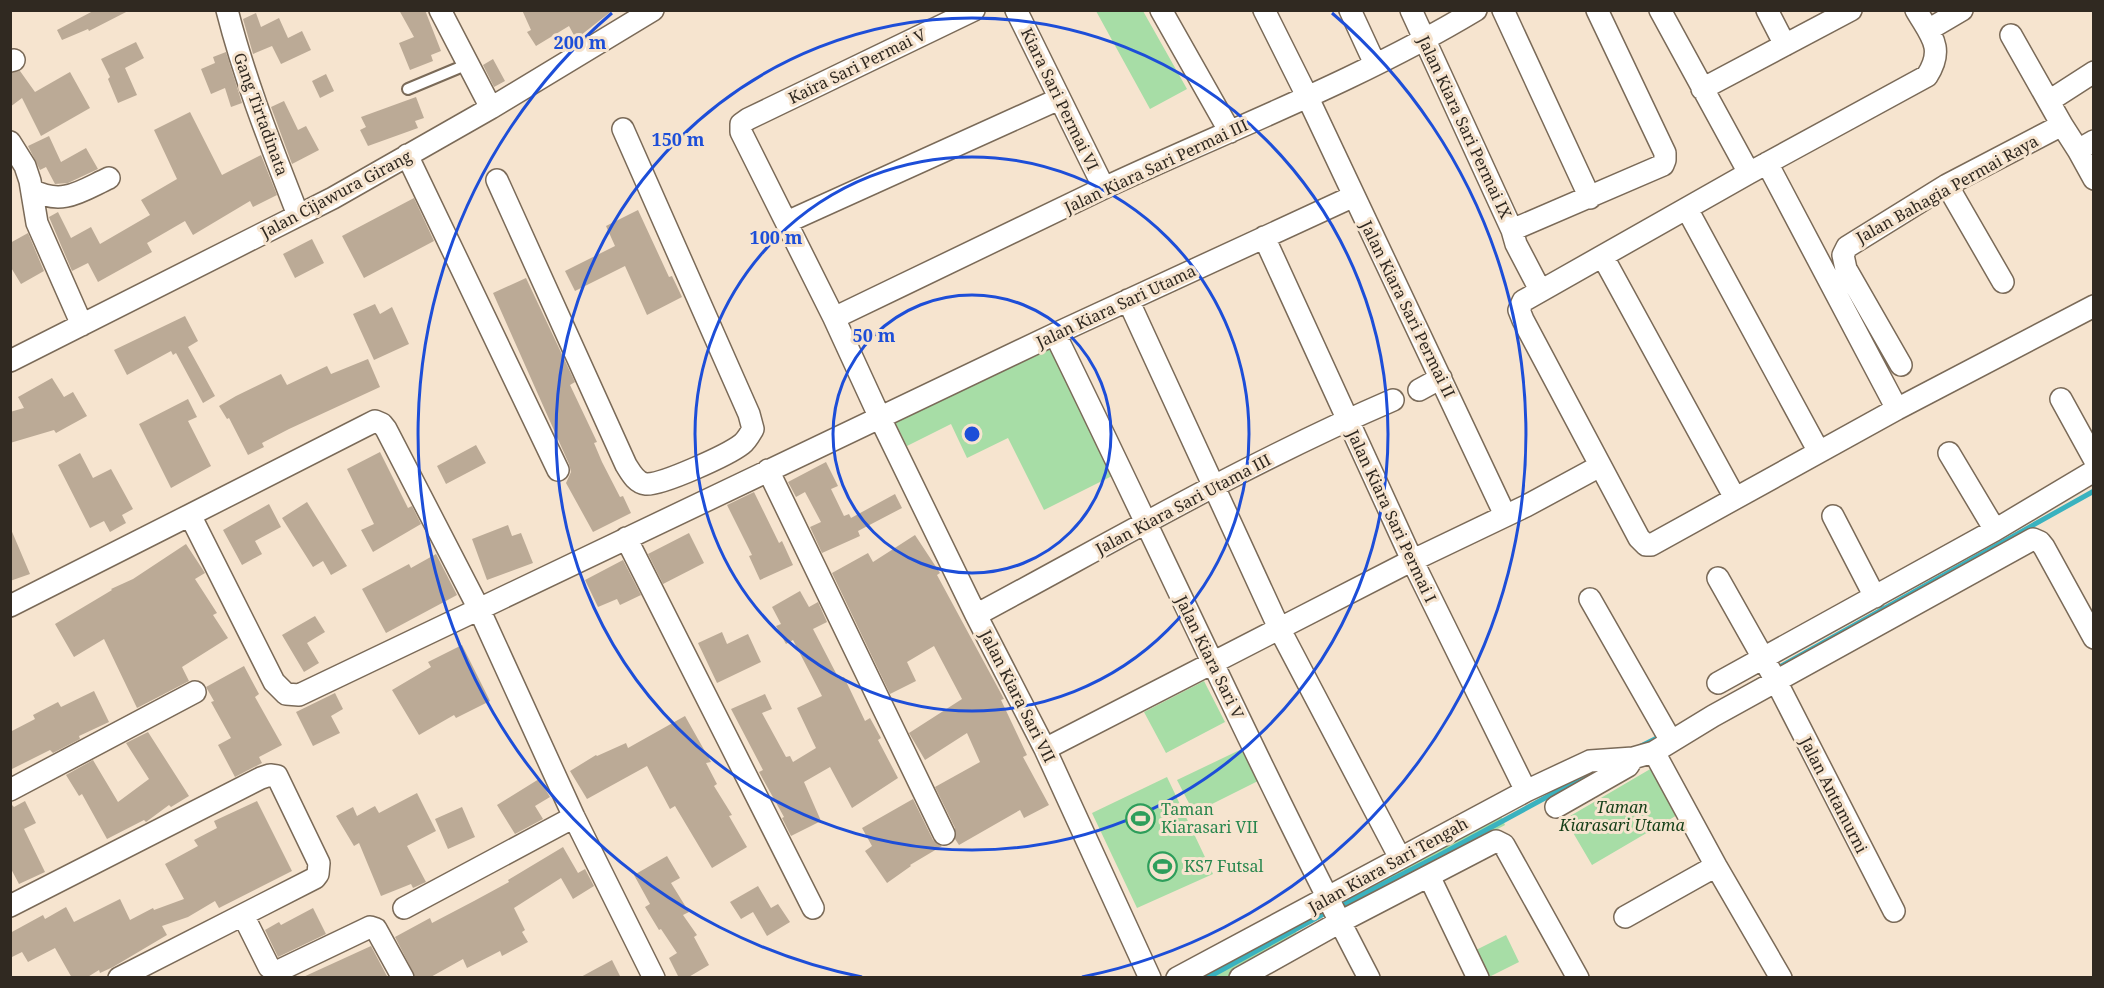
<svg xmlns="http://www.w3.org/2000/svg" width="2104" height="988" font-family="'Noto Serif',serif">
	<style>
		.green { fill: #a7dda6 }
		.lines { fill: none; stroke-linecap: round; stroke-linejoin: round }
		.stream { stroke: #3ab2bf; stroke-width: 5 }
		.building { fill: #bbaa96 }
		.lane-casing { stroke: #7a6a58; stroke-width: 14 }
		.street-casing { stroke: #7a6a58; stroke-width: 24 }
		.lane { stroke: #fff; stroke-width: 10 }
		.street { stroke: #fff; stroke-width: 21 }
		.ring { fill: none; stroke: #1d4ed8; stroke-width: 3 }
		.labels { text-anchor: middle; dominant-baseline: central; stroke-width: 6; stroke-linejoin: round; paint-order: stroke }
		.street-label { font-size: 16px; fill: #302921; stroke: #f6e4cf }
		.park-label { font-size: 16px; font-style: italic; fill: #143e17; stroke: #f6e4cf }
		.leisure-label { font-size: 16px; fill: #27864d; stroke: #f6e4cf; text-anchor: start }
		.centre { fill: #1d4ed8; stroke: #f6e4cf; stroke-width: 3 }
		.ring-label { font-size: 18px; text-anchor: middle; font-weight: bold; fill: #1d4ed8; stroke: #f6e4cf; stroke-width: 6; stroke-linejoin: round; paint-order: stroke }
	</style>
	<rect width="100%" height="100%" fill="#f6e4cf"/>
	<path class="green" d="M1096,11H1143L1187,89L1150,109Z
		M1053,343L1118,473L1044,510L1008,438L967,458L951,424L907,446L895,422Z
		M1204,681L1225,722L1166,753L1144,712Z
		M1246,747L1262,779L1194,813L1177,780Z
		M1652,768L1679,814L1592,865L1565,819Z
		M1167,777L1213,874L1137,908L1092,813Z
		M1501,816L1505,825L1345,911L1340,902Z
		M1289,919L1301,941L1237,977L1177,978Z
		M1506,935L1519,962L1489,977L1476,950Z"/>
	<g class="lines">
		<path class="stream" d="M1776,669L2094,491
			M1641,746L1659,737
			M1338,907L1438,856L1593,772L1603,771
			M1207,978L1329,911"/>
	</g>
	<path class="building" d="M95,10H130L89,31L88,29L62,40L57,30Z
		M399,10H425L441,51L431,55L433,61L410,70L399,43L414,37Z
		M522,10H613L576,39L569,26L536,46L527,32L531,30Z
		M256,13L261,27L279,18L288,38L302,31L311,50L281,64L272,46L253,54L243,19Z
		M136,42L144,58L125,68L137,95L118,103L108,79L110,77L101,59Z
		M226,52L242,103L231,107L225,88L211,94L201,69L215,63L213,57Z
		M493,59L505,81L494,87L483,65Z
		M20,71L35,92L70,72L90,108L41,136L22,98L10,107V73Z
		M326,74L334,91L320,98L312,81Z
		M416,97L424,118L415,121L418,128L368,146L360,130L366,127L361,117Z
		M284,101L298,130L306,126L319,150L292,164L271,107Z
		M190,112L222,175L261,155L277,195L253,207L250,201L193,235L185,221L147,243L152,252L98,282L88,263L72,271L49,217L58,212L71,238L91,227L100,244L150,215L141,200L177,179L154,130Z
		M49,136L61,162L86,148L98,169L68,183L55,184L46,167L40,170L28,146Z
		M414,198L434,241L364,278L342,236Z
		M638,210L669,277L672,276L682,297L647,315L625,266L575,291L565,271L615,246L606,226Z
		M28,233L44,271L21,284L10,266V243Z
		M312,239L324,263L295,278L283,254Z
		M526,278L575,382L570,385L597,442L594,443L602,462L620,497L623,496L631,513L593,532L566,483L571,472L569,464L493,293Z
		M375,304L380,314L392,307L409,344L374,360L353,314Z
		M185,316L198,341L188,347L215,396L203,403L176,353L173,355L171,351L127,375L114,350Z
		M368,359L380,387L289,429L262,443L264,447L248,455L229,418L227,419L219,406L236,396L281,374L287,385L327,366L331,374Z
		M52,378L64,397L73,392L87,416L56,433L54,430L10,443V412L24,408L18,397Z
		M188,399L197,417L188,421L211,466L171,488L139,424Z
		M476,445L486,463L446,484L437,466Z
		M380,452L408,508L412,506L421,524L373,552L361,530L374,524L347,469Z
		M80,453L93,478L111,469L133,509L122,515L126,523L110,532L104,521L90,528L58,465Z
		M826,462L838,486L831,489L844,516L849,514L851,518L895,494L902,508L858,531L860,536L822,553L810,527L821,522L805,492L796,497L788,482Z
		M754,492L779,543L782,541L793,565L760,580L749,556L752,555L727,505Z
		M307,502L347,566L331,575L323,561L313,567L282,518Z
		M269,504L281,527L255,541L262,554L242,565L223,530Z
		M508,525L512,536L521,533L533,563L487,580L472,539Z
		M10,527L30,574L10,581Z
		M689,533L704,563L663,584L648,554Z
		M915,535L940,573L937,575L1004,699L1001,700L1027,755L1023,757L1049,805L1024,818L1020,810L959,845L955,839V828L935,787L980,762L967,733L925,760L909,733L962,699L934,646L907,662L916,681L890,694L832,573L868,553L873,562Z
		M186,544L205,573L195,579L217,613L213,615L228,638L182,667L189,681L137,708L104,639L74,657L55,624L112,590L111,589L133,579Z
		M436,554L457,595L386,633L362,589L409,564L411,568Z
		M623,560L641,595L620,605L617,599L598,607L585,580Z
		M800,591L809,607L818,602L827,622L813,629L839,679L844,677L865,721L870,718L881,738L878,740L898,778L852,808L830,767L804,782L821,821L791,836L782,818L784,817L759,772L763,770L731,709L765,694L772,709L762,713L786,757L790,756L793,762L816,748L797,708L822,696L793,640L786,644L776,626L781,624L772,607Z
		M315,616L325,632L307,643L319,663L304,672L282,635Z
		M722,632L727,644L748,634L761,662L717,683L698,643Z
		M462,645L490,701L456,718L454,715L419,735L392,690L431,667L428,662Z
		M244,666L259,694L255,697L282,745L259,757L262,763L235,777L218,745L231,738L211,702L214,701L206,687Z
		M94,691L109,722L79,736L80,739L53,753L50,750L10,770V732L35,719L33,715L58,702L61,707Z
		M335,693L343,709L331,716L340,733L313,746L296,712Z
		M685,716L711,762L706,763L717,784L714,786L732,815L729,816L747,847L712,868L675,806L670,809L647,766L587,799L570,771L596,755L597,756L626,743L628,748Z
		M148,732L189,796L171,807L169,805L146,822L144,820L107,839L82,794L79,796L66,775L93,760L118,802L149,779L126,743Z
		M539,779L550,797L535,806L543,819L515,834L497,805Z
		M417,793L436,831L407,846L426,882L413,888L411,884L381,896L359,843L354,846L336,816L353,807L357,816L375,806L379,813Z
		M913,799L933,840L942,846L910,865L911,866L887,883L865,851L872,846L862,828Z
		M25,801L36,823L24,829L45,872L19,884L10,867V803L14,807Z
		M257,801L292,871L219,908L215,901L188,917L162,926L167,935L113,967L100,973L99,970L86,978H72L55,948L28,962L22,952L10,958V933L43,915L45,919L66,907L74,922L120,899L130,920L153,908L154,910L184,899L165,864L198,846L194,840L217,828L214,821Z
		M462,807L475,837L448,849L435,819Z
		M563,847L578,873L585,869L594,886L573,899L561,878L514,908L525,930L522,932L528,942L502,956L500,951L467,968L463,959L429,978H416L395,937L430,918L432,923L474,901L509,882L508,880Z
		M667,856L680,878L671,883L689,912L683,915L697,935L694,937L709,965L687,978H679L669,958L677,953L661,929L659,930L645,907L650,904L634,875Z
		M758,886L771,908L778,904L790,922L767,936L753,912L741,919L730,902Z
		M313,908L326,934L278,957L265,930L279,922L281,925Z
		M371,946L388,978H301Z
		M612,960L621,978H579Z"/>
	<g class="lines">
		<defs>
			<path id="lane" d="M408,89L468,64"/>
			<path id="street" d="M227,10C245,81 272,148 298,215
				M440,10L491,108
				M974,10L748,119L741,124V132L834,318L880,418L976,615L1045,749L1150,978
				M1016,10L1104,188
				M1161,10L1230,132
				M1264,10L1307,96L1505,515
				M1350,10L1375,64
				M1411,10L1512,230L1516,244L1540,290
				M1503,10L1590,198
				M1660,10L1749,173
				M1767,10L1785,45
				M1916,10C1931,36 1945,48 1927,76L1749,173L1523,301L1519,310L1523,320L1639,538L1646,545H1651L1897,409L2094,306
				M1928,30L1962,10
				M2011,35L2062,125
				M10,61L14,60
				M1702,89L1851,10
				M2049,101L2094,72
				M10,142L25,166L30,181L37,223L82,325
				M2078,150L2094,179
				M407,155L558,470
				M1767,163L1897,409
				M497,180L626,465C631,473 636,483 646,484C662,485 728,455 742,444C747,440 750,434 753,429L749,414L623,129
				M1947,185L2003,282
				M32,190C63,206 81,191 109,178
				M1687,209L1819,452
				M787,222L1059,99
				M1512,230L1663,165L1665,160V153L1597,10
				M1264,237L1412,560L1526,791
				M1603,257L1735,498
				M1128,300L1279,628L1400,858
				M834,318C924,275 1013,231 1104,188C1228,130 1358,81 1476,10
				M1055,334C1160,548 1258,766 1369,978
				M10,361L333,198L491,108L653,10
				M1901,365L1846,269L1843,255L1847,247L1947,185L2062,125L2078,150L2094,141
				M1419,390L1441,378
				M2061,399L2094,459
				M1949,453L1995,530
				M768,470L944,834
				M190,515L365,426L375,421L382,424L386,429L479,609L574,817L654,978
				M1833,516L1875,597
				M626,538L813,908
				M1718,578L1775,679L1894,911
				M1590,599L1671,741
				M10,606L190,515L274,682L286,694L299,695L1055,334L1354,196
				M976,615C1114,541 1249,462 1393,400
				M1718,683L1995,530L2094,471
				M1045,749L1405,564L1526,506L1600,466
				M1654,752L1716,866L1781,978
				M10,790L195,692
				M1556,807L1628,766L1633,758
				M1429,876L1478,978
				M10,906L261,778L270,775L277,776L319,863L318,874L315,878L119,978
				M404,908L574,817
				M243,915L269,967L276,972L370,927L376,929L403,978
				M1625,917L1716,866
				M1177,978L1526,791L1590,761L1633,758L1654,752L1713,716L2033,539L2040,542L2044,547L2094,638
				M1240,978L1340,922L1496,841L1504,845L1578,978"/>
		</defs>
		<use href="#lane" class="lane-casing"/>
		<use href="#street" class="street-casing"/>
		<use href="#lane" class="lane"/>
		<use href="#street" class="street"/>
	</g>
	<g class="ring">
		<circle cx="972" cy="434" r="139"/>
		<circle cx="972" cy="434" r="277"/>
		<circle cx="972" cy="434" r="416"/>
		<path d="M862 977A554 554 0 0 1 612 13M1332 13A554 554 0 0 1 1082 977"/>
	</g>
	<defs>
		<symbol id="stadium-ring" viewBox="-11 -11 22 22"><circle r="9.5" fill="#f6e4cf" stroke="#2e9e5b" stroke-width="1.5"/><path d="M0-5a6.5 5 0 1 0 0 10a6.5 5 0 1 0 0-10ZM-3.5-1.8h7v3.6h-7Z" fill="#2e9e5b"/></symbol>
	</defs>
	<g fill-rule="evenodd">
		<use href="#stadium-ring" x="1124" y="802" width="33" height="33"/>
		<use href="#stadium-ring" x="1146" y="850" width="33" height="33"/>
	</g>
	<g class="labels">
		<g class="street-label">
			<text transform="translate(857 66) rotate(-26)">Kaira Sari Permai V</text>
			<text transform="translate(1060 99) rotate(64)">Kiara Sari Permai VI</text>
			<text transform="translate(261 114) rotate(70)">Gang Tirtadinata</text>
			<text transform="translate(1465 127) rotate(65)">Jalan Kiara Sari Permai IX</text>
			<text transform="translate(1156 166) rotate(-25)">Jalan Kiara Sari Permai III</text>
			<text transform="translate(1947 189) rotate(-29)">Jalan Bahagia Permai Raya</text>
			<text transform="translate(336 194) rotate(-28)">Jalan Cijawura Girang</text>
			<text transform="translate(1116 306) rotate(-25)">Jalan Kiara Sari Utama</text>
			<text transform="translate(1408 309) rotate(64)">Jalan Kiara Sari Permai II</text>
			<text transform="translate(1183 504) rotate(-28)">Jalan Kiara Sari Utama III</text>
			<text transform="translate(1392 516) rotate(65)">Jalan Kiara Sari Permai I</text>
			<text transform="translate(1210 657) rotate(64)">Jalan Kiara Sari V</text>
			<text transform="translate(1018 696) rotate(63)">Jalan Kiara Sari VII</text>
			<text transform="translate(1834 795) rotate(63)">Jalan Antamurni</text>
			<text transform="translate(1388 865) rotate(-29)">Jalan Kiara Sari Tengah</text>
		</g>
		<g class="park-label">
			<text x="1622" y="807">Taman<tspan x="1622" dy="18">Kiarasari Utama</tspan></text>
		</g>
		<g class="leisure-label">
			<text x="1161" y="809">Taman<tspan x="1161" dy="18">Kiarasari VII</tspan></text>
			<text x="1184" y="866">KS7 Futsal</text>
		</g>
	</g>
	<circle cx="972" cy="434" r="9" class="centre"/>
	<g class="ring-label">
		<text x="580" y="49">200 m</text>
		<text x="678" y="146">150 m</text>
		<text x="776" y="244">100 m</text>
		<text x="874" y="342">50 m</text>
	</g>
	<rect width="2104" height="988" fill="none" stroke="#302921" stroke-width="24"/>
</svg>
